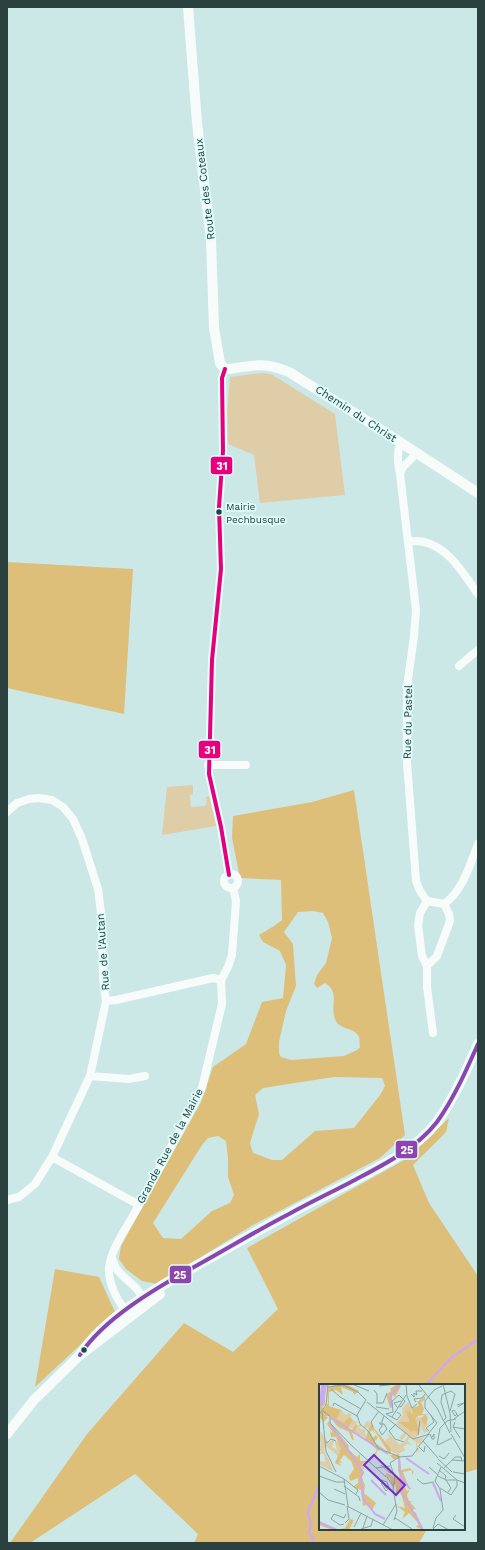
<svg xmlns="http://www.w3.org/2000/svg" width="485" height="1550" font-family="'Work Sans',sans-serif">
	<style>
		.green { fill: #decda7 }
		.forest { fill: #debf7a; fill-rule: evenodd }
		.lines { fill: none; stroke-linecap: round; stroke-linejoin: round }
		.stream { stroke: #cca8ef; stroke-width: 2.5 }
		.minor { stroke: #f7fcfb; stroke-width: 8 }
		.tertiary { stroke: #f7fcfb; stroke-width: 10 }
		.bus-1-casing { stroke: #defdfb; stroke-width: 7 }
		.bus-2-casing { stroke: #defdfb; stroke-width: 7 }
		.bus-1 { stroke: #e5007d; stroke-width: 4 }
		.bus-2 { stroke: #8e44ad; stroke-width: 4 }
		.bus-dot { fill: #2b4140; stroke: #defdfb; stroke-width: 1.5 }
		.labels { text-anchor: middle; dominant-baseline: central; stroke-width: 3.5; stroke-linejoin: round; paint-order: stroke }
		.bus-label { font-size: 10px; fill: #2b4140; stroke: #defdfb; text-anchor: start }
		.street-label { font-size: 11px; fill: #2b4140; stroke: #defdfb }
		.inset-river { fill: none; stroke: #cca8ef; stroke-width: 2 }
		.inset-road { fill: none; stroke: #8ca5a4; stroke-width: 1 }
		.view { fill: #7b2cbf; fill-opacity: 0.15; stroke: #7b2cbf; stroke-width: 2 }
		.inset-edge { fill: none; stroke: #2b4140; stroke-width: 2 }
		.line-badge { stroke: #defdfb; stroke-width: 1.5 }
		.badge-label { font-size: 11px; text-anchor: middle; font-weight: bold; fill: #fff }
	</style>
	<rect width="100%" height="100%" fill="#cce8e6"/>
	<path class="green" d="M262,373L271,374L335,414L345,495L260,503L254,455L228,444L227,411L230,377Z
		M193,785V794L190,795L191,807L205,806L207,802L206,797L209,796L216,826L162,835L167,787Z"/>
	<path class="forest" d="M7,562L133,569L124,714L7,688Z
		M354,790L405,1135L380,1158L253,1225L157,1284L142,1281L126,1269L119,1259L121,1246L201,1102L213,1067L246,1044L262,1002L283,998L286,965L280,951L263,942L259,935L274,926L282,920L281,880L240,878L232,838L233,816L312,802ZM313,911L323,913L328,922L332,938L326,963L317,975L314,984L317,988L325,983C340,992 330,1006 335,1019C338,1030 355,1027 359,1037C360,1040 359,1044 360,1047L357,1050L344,1056L291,1060L281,1057L279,1053V1042L286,1011L296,986L293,944L284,932L298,912ZM334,1077L382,1078L385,1086L380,1095L354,1128L315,1131L282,1160H272L253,1153L250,1143L259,1114L255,1095L263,1088ZM218,1136L226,1141L228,1158V1177L234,1195L230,1203L212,1211L181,1239L163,1238L153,1223L202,1145L208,1138Z
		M449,1118L446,1132L413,1165L429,1203L478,1276V1469L464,1473V1385H320V1529H427L419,1543H194L198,1534L135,1474L30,1543H10L87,1434L184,1323L233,1352L278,1309L247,1248L406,1159Z
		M55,1269L99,1277L116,1314L104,1323L35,1387Z"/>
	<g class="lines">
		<path class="stream" d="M426,1385L451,1358L478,1339
			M311,1543L314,1540L309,1532L311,1525L308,1512L320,1483"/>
		<path class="minor" d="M225,369L222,378L223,451L219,507L221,569L212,660L209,774L221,827L229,875
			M401,443C396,453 398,464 400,474L416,610L414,636L407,687V762L416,881L420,891L427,901L444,904C463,891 470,864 478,844
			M400,474L403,467L417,453
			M408,541C414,541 419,541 424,542C450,548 464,575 478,594
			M459,666L478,650
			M208,765H246
			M7,812L17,803L29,799L39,798L52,800L63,807L73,819L82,839L98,889L102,921L103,978L106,1001L90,1076L52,1157L35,1184L19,1197L7,1200
			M224 881a7 7 0 1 1 14 0a7 7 0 1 1-14 0Z
			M427,901L420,913L418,925L422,956L427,966V987L433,1033
			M427,966L437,956L450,921L449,914L444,904
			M106,1001L116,1000L213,978L221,980
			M90,1076L129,1079L145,1076
			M52,1157L139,1205
			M112,1258C114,1263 115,1268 119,1272C129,1283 140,1288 145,1303
			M130,1313C117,1305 108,1281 109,1267C112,1247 126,1229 135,1212C150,1186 164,1160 178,1134C186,1119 195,1104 202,1088L222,1004L221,980L228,967L232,955L236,901L233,888"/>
		<path class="tertiary" d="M188,7L197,123L211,240L214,328L220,363C223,367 224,369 229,369C253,365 266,362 289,372L383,431L478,493
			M80,1355C103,1319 156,1288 194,1267C225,1250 256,1231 289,1214C309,1203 330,1193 351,1182C381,1166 415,1150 437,1122C454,1098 466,1071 478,1044
			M7,1434L34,1400L80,1355L160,1294"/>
		<defs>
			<path id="bus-1" d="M225,369L222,378L223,451L219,507L221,569L212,660L209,774L221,827L229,875"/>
			<path id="bus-2" d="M80,1355C103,1319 156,1288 194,1267C225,1250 256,1231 289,1214C309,1203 330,1193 351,1182C381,1166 415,1150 437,1122C454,1098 466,1071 478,1044"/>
		</defs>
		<use href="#bus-1" class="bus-1-casing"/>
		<use href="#bus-2" class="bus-2-casing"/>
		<use href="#bus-1" class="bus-1"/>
		<use href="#bus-2" class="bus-2"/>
	</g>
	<g class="bus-dot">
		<circle cx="219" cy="512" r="3.5"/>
		<circle cx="84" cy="1350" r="3.5"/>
	</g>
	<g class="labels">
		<g class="bus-label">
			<text x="226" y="506">Mairie<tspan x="226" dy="13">Pechbusque</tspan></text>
		</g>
		<g class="street-label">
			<text transform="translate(205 189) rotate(-97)">Route des Coteaux</text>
			<text transform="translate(356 414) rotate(33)">Chemin du Christ</text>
			<text transform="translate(408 722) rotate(-89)">Rue du Pastel</text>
			<text transform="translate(103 952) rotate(-94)">Rue de l'Autan</text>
			<text transform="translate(170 1146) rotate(-62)">Grande Rue de la Mairie</text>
		</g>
	</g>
	<g transform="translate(319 1384)">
		<rect width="146" height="146" fill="#cce8e6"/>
		<path d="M89,18L100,34L106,31V40L108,38L109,40L106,44L110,47L105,49L101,41L102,47L96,55L105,53L101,60L98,59L100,68H97V58L90,54L89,57L93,61L88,60L84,63L87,66L79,70L73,68L62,51L66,57L70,53L68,48L81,61L85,58L90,51L88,50L83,56L80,54L86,48L77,40L84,31L83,25ZM22,26L27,31L29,29L33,31L24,40L18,35ZM0,33L2,37L0,45L9,59L16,54L13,63L18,66L16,58L19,57L22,61V67L19,72L7,62L5,65L15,88L0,80V77L6,78V76L5,70H1L0,75V68H3L0,66L2,60L0,55ZM34,36L38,38L35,43L37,46L41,39L44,43L48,37L52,39L50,46L48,43L47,44L42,42L40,44L46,46L47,54L36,49L34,44H29Z" fill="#decda7"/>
		<path d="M18,0L29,1L40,7L35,11L34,8L22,3L24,11L17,6L10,8V22L22,26L18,35L24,39L31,33L34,36L29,44L33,46L37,40L39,42L36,47L35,44L36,49L46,55L52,40L72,65L71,71L54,44L56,50L53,46L51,48L54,54L57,51L59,54L55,58L65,65L58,67L57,72H54L58,66L46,55L33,48L35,56H33L30,48L19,43L10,32H6L9,33L5,38L0,33V25L6,11V21L3,23L5,25L9,19L8,4ZM78,0L82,2L76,13L72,11L71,21L73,24H71L67,11L72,7L71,5ZM106,12V16L102,18L105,25L103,30L112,31H107L109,35L106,41L102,35L106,31L98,32L96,35L100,46L98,48L94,46L93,48L80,38H91L87,27L90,28V22L91,29L95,30L92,24L100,22L98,18ZM10,37L30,62L29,65L38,73L41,70V77H48L43,80L46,86L40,81L46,91L43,89L42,92L46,101L45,109L57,119L53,126L47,121L44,122L42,106L34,103L39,99V94L31,97L30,92L35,85L32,77L25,71L21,76L23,79L19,78L23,82L13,78L16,79L22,65L17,53H12L11,47L14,49L8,40ZM80,70L82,86L91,84L95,88L93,91V86L84,88L89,101L84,100L88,107L91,105L98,109L91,105L88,111L90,117H94L91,118L97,125H94V127L97,129L104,146L97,143L100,140L90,129L83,135L86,128L78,122L86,124L83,113L80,106L77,110V100L73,103L71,94L66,92L68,89L78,95L82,93L79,87V75H74L71,71ZM31,135L35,136L30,146H13L0,141V137L19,146L26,144Z" fill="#debf7a"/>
		<path d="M2,0H8L5,18L0,25Z" fill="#cca8ef"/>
		<path class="inset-river" d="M72,23V11L81,0M12,34L69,70M12,41L44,88L42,93L44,114L56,130L66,135M80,74L83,108L104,146M87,74L110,90M83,94L91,105M52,96L67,111M114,99L122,117M0,138L18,146"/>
		<path class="inset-road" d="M33,0L50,7M87,0L88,12L93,24L98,20M99,0L118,24L131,49M124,0L131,29L132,48M60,2L76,0M9,3L24,1L39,8L47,16M12,5L21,13L42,25M55,6L58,10V19M92,10L95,13V9L98,11L97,7H103M123,11L132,7L136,10L131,27M123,11L122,18L127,34L125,36M47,16L38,31L41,40L49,47L59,64L81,73M48,18L94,55M97,18L95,15L103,14L106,10M57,19H64L68,9M138,21L145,19L139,23M14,22L15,19L38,32M57,23L70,25M79,24L75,19L82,17M3,27L7,67L17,88M4,27L11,32V39L32,61L67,93M78,28L82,31L78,36L67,30L74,28L73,17L80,11L86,17L82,23L80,22M1,29L7,21L9,0M138,30L136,32L133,27L135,26L138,30V31L139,32M73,33L87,11M135,35L146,27M61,38V40H65L68,45L63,51L60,46L63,42V37L65,32M136,38L134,43L141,54M77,40L70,47L76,55L85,58M54,43L52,38L60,27M134,43L146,45M121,44L128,37L137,35M110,47L107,44L115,38L112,31M109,50L118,39L106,24V17L115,6L123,2M111,50L113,55H115V50L113,53M132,50L146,74M99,51L101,37M94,55L111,50M7,57L8,59L12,55L17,57M104,57L119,74M118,61L121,44M119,61L133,54M99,62L105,68L106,62M99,63L110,50M120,72L125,75L130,69M119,75L133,88M133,76L146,77M118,79L138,96L146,99M62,81L71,89H72L70,84L64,83M0,82L25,95L29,122M110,83L119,91M57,84L71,82M125,84L136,73H142L143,77M120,86L127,92L126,95M134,88L146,90M0,92L17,98H25M119,92L127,96H138M68,93L75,103M25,95L39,106L37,110M98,95L104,100L115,98M62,96L68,98L70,104H67ZM127,96L132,104L129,108M116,97L122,83M62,99L67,107L69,105M25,102L40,113L41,117M121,104L132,111M15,105L26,110M0,108L9,116L26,121M132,111L138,102V96M28,122L74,146M137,131L134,135L146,143M76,134L93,145M75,136L78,127L74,105L76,94L71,79L80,73L93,72L99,64M26,139L30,135L28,122M25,140L21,141L12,135L15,130L25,134L27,130M64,141L77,120M35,143L42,129M44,144L48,132M114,144L117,134L124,126L121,105L116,97M42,145L52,142L54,135M113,146L119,140L130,146"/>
		<path class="view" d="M55,71L86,101L77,111L45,81Z"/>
		<rect width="146" height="146" class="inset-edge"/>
	</g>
	<g class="line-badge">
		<rect x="210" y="456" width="23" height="19" rx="4" fill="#e5007d"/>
		<rect x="198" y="740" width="23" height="19" rx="4" fill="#e5007d"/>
		<rect x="395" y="1140" width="23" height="19" rx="4" fill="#8e44ad"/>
		<rect x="169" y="1265" width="23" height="19" rx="4" fill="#8e44ad"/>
	</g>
	<g class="badge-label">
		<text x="222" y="470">31</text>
		<text x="210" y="754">31</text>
		<text x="407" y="1154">25</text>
		<text x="180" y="1279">25</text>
	</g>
	<rect width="485" height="1550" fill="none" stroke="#2b4140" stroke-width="16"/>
</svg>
